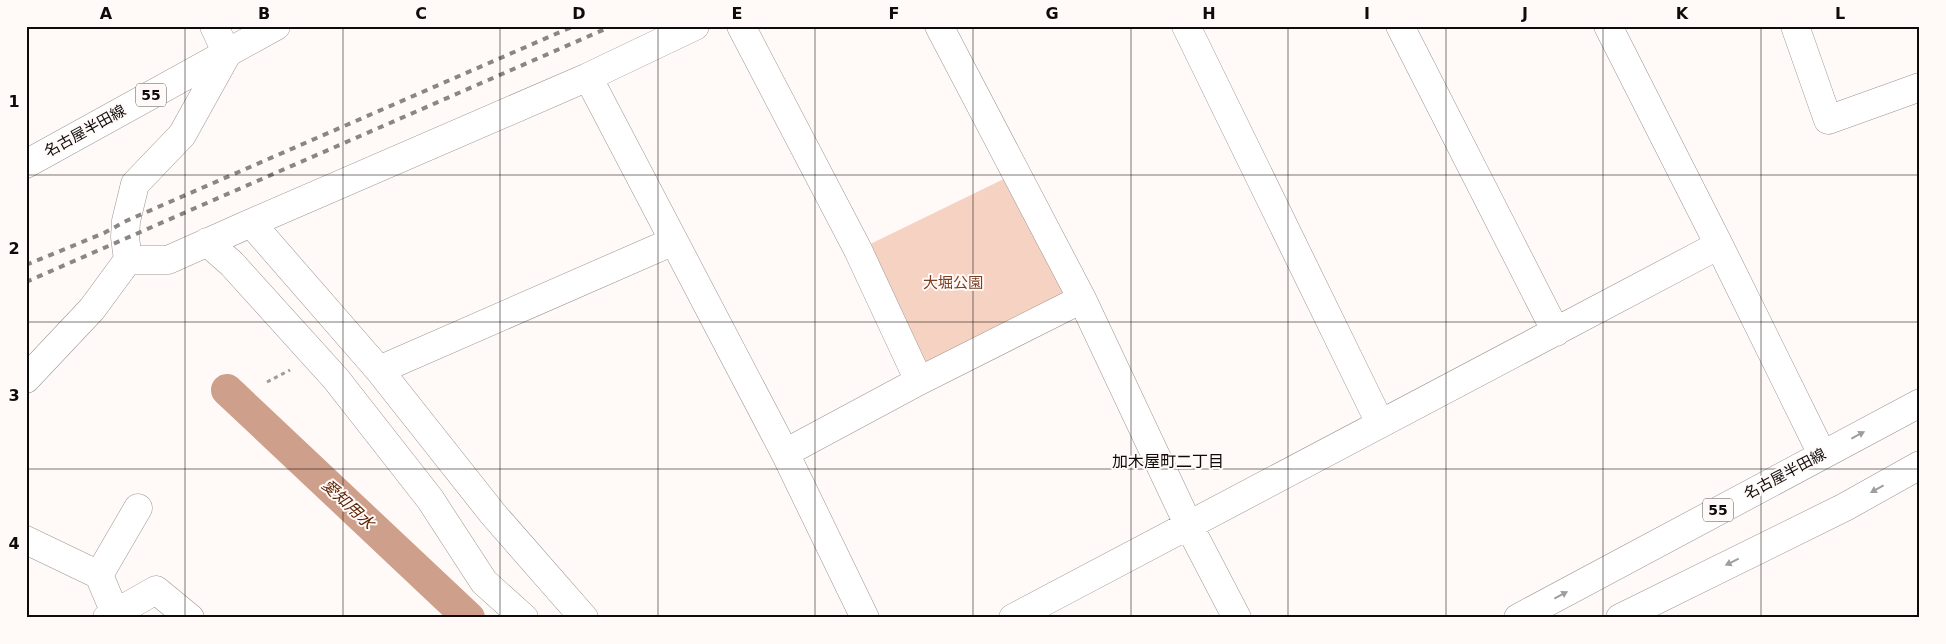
<svg xmlns="http://www.w3.org/2000/svg" width="1946" height="644" font-family="'DejaVu Sans','Noto Sans JP',sans-serif">
	<style>
		.green { fill: #f6d2c2 }
		.lines { fill: none; stroke-linecap: round; stroke-linejoin: round }
		.canal { stroke: #ce9f8a; stroke-width: 32 }
		.street-casing { stroke: #9c9593; stroke-width: 29 }
		.secondary-casing { stroke: #9c9593; stroke-width: 29 }
		.primary-casing { stroke: #9c9593; stroke-width: 29 }
		.path { stroke: #a09b9a; stroke-width: 3; stroke-dasharray: 4 4; stroke-linecap: butt }
		.street { stroke: #fff; stroke-width: 28 }
		.secondary { stroke: #fff; stroke-width: 28 }
		.primary { stroke: #fff; stroke-width: 28 }
		.rail { stroke: #8a8684; stroke-width: 4; stroke-dasharray: 6 6; stroke-linecap: butt }
		.oneway { fill: #9f9d9d }
		.grid { fill: none; stroke: #0e0b0a; stroke-width: 1; stroke-opacity: 0.55 }
		.labels { text-anchor: middle; dominant-baseline: central; stroke-width: 4; stroke-linejoin: round; paint-order: stroke }
		.shield { fill: #fff9f7; stroke: #565251; stroke-width: 1 }
		.shield-label { font-size: 14px; font-weight: bold; fill: #0e0b0a }
		.street-label { font-size: 15px; fill: #0e0b0a; stroke: #fff9f7 }
		.park-label { font-size: 15px; fill: #7a3e21; stroke: #fff9f7 }
		.neighbourhood-label { font-size: 16px; fill: #0e0b0a; stroke: #fff9f7 }
		.water-label { font-size: 16px; font-style: italic; fill: #5e2504; stroke: #fff9f7 }
		.neatline { fill: none; stroke: #0e0b0a; stroke-width: 2 }
		.grid-label { font-size: 16px; text-anchor: middle; font-weight: bold; fill: #0e0b0a }
	</style>
	<rect width="100%" height="100%" fill="#fff9f7"/>
	<path class="green" d="M1016,173L1082,299L919,381L858,250Z"/>
	<g class="lines">
		<path class="canal" d="M227,390L469,618"/>
		<defs>
			<path id="street" d="M741,26L858,250L919,381
				M939,26L1082,299L1188,524L1237,618
				M1186,26L1380,423
				M1400,26L1556,332
				M1608,26L1719,245L1822,454
				M1795,26L1828,120L1920,87
				M588,77L695,26
				M207,242L232,264L336,379L430,499L484,582L524,618
				M128,260H168L251,223
				M379,370L674,241
				M26,379L92,309L128,260L125,237L126,221L135,184L182,135L227,54
				M785,453L919,381L1082,299
				M26,540L99,575L115,613
				M99,575L138,508
				M107,618L156,590L190,618
				M584,618L493,514L379,370L251,223L588,77L785,453L865,618
				M1013,618L1719,245"/>
			<path id="secondary" d="M214,26L227,54"/>
			<path id="primary" d="M26,164L276,26
				M1518,618L1920,403
				M1620,618L1845,507L1920,465"/>
		</defs>
		<use href="#street" class="street-casing"/>
		<use href="#secondary" class="secondary-casing"/>
		<use href="#primary" class="primary-casing"/>
		<path class="path" d="M267,382L290,370"/>
		<use href="#street" class="street"/>
		<use href="#secondary" class="secondary"/>
		<use href="#primary" class="primary"/>
		<path class="rail" d="M26,265L104,233L126,221L574,26
			M26,282L612,26"/>
	</g>
	<defs><path id="oneway-solid" d="M-6-.8H1V-3.2L6.5 0L1 3.2V.8H-6Z" transform="scale(1.25)"/></defs>
	<g class="oneway">
		<use href="#oneway-solid" transform="translate(1858 435) rotate(-28)"/>
		<use href="#oneway-solid" transform="translate(1877 489) rotate(151)"/>
		<use href="#oneway-solid" transform="translate(1732 562) rotate(154)"/>
		<use href="#oneway-solid" transform="translate(1561 595) rotate(-28)"/>
	</g>
	<path class="grid" d="M185,26V618M343,26V618M500,26V618M658,26V618M815,26V618M973,26V618M1131,26V618M1288,26V618M1446,26V618M1603,26V618M1761,26V618M26,175H1920M26,322H1920M26,469H1920"/>
	<g class="labels">
		<g class="shield">
			<rect x="136" y="83.5" width="30" height="23" rx="4"/>
			<rect x="1703" y="498.5" width="30" height="23" rx="4"/>
		</g>
		<g class="shield-label">
			<text x="151" y="95">55</text>
			<text x="1718" y="510">55</text>
		</g>
		<g class="street-label">
			<text transform="translate(85 131) rotate(-29)">名古屋半田線</text>
			<text transform="translate(1785 474) rotate(-28)">名古屋半田線</text>
		</g>
		<g class="park-label">
			<text x="953" y="283">大堀公園</text>
		</g>
		<g class="neighbourhood-label">
			<text x="1168" y="461">加木屋町二丁目</text>
		</g>
		<g class="water-label">
			<text transform="translate(348 504) rotate(43)">愛知用水</text>
		</g>
	</g>
	<rect width="1946" height="644" fill="none" stroke="#fff9f7" stroke-width="55"/>
	<rect x="28" y="28" width="1890" height="588" class="neatline"/>
	<g class="grid-label">
		<text x="106" y="19">A</text>
		<text x="264" y="19">B</text>
		<text x="421" y="19">C</text>
		<text x="579" y="19">D</text>
		<text x="737" y="19">E</text>
		<text x="894" y="19">F</text>
		<text x="1052" y="19">G</text>
		<text x="1209" y="19">H</text>
		<text x="1367" y="19">I</text>
		<text x="1525" y="19">J</text>
		<text x="1682" y="19">K</text>
		<text x="1840" y="19">L</text>
		<text x="14" y="107">1</text>
		<text x="14" y="254">2</text>
		<text x="14" y="401">3</text>
		<text x="14" y="549">4</text>
	</g>
</svg>
